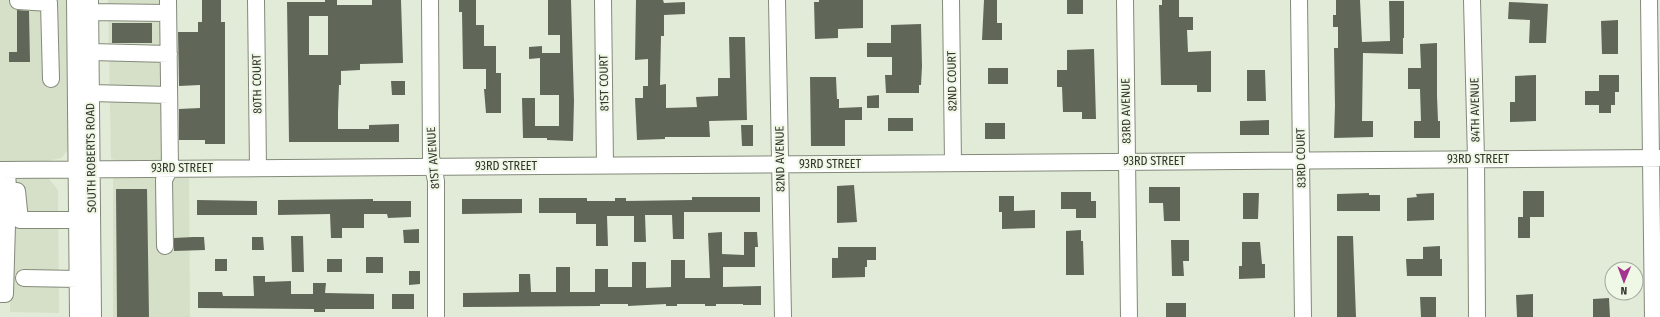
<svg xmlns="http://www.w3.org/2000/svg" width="1660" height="317" font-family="'Fira Sans Condensed',sans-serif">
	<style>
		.built { fill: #d6e0c8 }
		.building { fill: #616758; fill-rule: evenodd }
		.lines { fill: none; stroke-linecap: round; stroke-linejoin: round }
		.minor-casing { stroke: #838a7a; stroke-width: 18 }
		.minor { stroke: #fff; stroke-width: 16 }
		.labels { text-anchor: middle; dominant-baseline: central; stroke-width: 4; stroke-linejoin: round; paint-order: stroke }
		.street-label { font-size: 12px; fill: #33362f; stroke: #eff7e5 }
	</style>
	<rect width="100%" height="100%" fill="#e2ead8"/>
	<path class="built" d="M0,0H68L69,137L68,150L61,158L48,161L0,163Z
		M108,0H165L167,161L125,162L111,159Z
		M11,177L48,178L58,190L59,313L10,312Z
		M115,177L189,178L190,317H113V179Z"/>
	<path class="building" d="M202,0H221V22H225V144H205V140H179V109L200,108V85L179,86L178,32H198V22H202Z
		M325,0H337V5H372V0H401L403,63L360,64V70L341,71V85H339L338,112V129H369V125L399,124V142H289L287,2H325ZM309,16H328V55H309Z
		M459,0H476V25H484V46H496V73H501V113H486L484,89H486V69H463L462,12H459Z
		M548,0H571L574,101L573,141L547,140V138H523L522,98H535V126H559V95H540V58L529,59V47L542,46V53H560V35H548Z
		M636,0H663L664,3L685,2V14L664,15V36H661L660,85L666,84V108L697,107L696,97L718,96V78H730L729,37H745L747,120L709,121L710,137H665V139L637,140L635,98H643V86H648V59L635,60Z
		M819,0H863V28L838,29V38L815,39L814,2H819Z
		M984,0H997V23H1002V40H982Z
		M1067,0H1083V14H1067Z
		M1162,0H1179V17H1193V30H1187L1188,52L1211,51V92H1197V85H1161L1159,5H1162Z
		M1336,0H1360L1362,42L1390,41L1389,1H1404V38H1403V54L1363,53L1362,121H1373V137L1334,138L1335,106L1334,48H1338V27H1333V15H1336Z
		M1509,2L1548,4L1546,43H1529L1530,20L1508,19Z
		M17,10L29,11L30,62H9V52H17Z
		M1618,20V54H1602L1601,21Z
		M112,23H152V43H112Z
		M921,24L922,66L921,85H919V93H886L885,75H892V57H867V43H891V25Z
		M1437,43V96L1438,121H1440V138H1414V121H1421L1420,89H1408V68H1421L1420,44Z
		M1094,49L1096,119H1082V112H1063L1062,87H1057V70H1067V50Z
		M988,68H1008V84H988Z
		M1247,70H1265L1266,101H1247Z
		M1536,75V121L1510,122V102H1515V76Z
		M1599,75H1619V92H1615V105H1611V113H1599V105H1585V91H1599Z
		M810,77H836L837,99H839V108L862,107V120H845V146H811Z
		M391,81H405V95H392Z
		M879,95V108H867V96Z
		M888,118H913V131H888Z
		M1269,120V135H1240V121Z
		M985,123H1005V139H985Z
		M741,125H753V146H742Z
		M854,185L857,222L837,223V186Z
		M1149,187H1180V221H1164L1163,203H1149Z
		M116,189H147L149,317H117Z
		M1523,191H1544V217H1530V238H1518V217H1523Z
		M1061,192H1091V201H1096V218H1076V209H1061Z
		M1243,193H1259L1258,219H1243Z
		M1369,193V195H1380V211H1337V194Z
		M1434,193V220L1407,221V198L1417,197L1416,194Z
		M999,196H1014V211L1035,210V228L1002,229V212H999Z
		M692,197H760V212H684V239H673L672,215H645L646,242H634V216H607L608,246H596V224H576V213H539V198H587V201H615V198H626V201L692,200Z
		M373,199V201H411V217L388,218L387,214H364V228H342V238H331L330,214L278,215V200Z
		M462,199H522V213L462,214Z
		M197,200L257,201V215H197Z
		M419,229V243H404L403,230Z
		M1081,230V241H1083L1084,275H1066V231Z
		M722,232V254L744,255V232H757L758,247H755V267H723V287L761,286V305H743V304H716V306H705V304H677V306H666V304L628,306V304H600V306L463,307V293L519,292V274H530L531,292H556V267H570V292H595V269H608V287H632V262H646V288L671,287V260H685V278H710L708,233Z
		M291,236H303L304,272H292Z
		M1337,236H1353L1356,317H1337Z
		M193,237H204L205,250L174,251V238Z
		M252,237H263L264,250H252Z
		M1171,240H1189V261H1183L1184,276H1172Z
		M1242,242H1260L1262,264H1265V278L1239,279V266H1242Z
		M1440,246V259H1442V276H1407L1406,259H1423V247Z
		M838,247H876V260H867V267H865V277L832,278V258H838Z
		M366,257H383V273H366Z
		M215,259H227V271H215Z
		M327,259H342V272H327Z
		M409,271H420V284L409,285Z
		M253,276H265V282L291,281V294H313V283H326L325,293L374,294V309H325V312H314V309L198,308V292H222L223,296H254Z
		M392,294H414V309H392Z
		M1533,294V317H1517L1516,295Z
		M1420,297H1436V317H1421Z
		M1609,298L1610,317H1593V299Z
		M1166,303H1186V317H1166Z"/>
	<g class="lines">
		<defs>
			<path id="minor" d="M75,0L78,317
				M90,0L93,317
				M256,0L258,168
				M430,0L431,157L436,181V317
				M603,0L605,165
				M777,0L783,317
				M951,0L953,163
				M1125,0L1129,317
				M1299,0L1303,317
				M1472,0L1476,159L1477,317
				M1649,0L1653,317
				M18,1L49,3L51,79
				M90,12L168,13
				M91,52L169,54
				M91,93L169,95
				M0,170L1660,158
				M17,191L20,220H77
				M165,246L164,180L170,168L168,0
				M24,278L78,279
				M0,294H5L8,190L7,170"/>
		</defs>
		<use href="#minor" class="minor-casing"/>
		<use href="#minor" class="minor"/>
	</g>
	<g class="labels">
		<g class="street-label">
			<text transform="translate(952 81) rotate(-91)">82ND COURT</text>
			<text transform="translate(604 83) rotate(-91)">81ST COURT</text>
			<text transform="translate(257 84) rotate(-91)">80TH COURT</text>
			<text transform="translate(1475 110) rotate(-91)">84TH AVENUE</text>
			<text transform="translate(1126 111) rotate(-91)">83RD AVENUE</text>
			<text transform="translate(91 158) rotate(-91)">SOUTH ROBERTS ROAD</text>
			<text transform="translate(433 158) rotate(-94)">81ST AVENUE</text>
			<text transform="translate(1301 158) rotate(-91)">83RD COURT</text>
			<text transform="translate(780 159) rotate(-91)">82ND AVENUE</text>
			<text x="1478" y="159">93RD STREET</text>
			<text x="1154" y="161">93RD STREET</text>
			<text x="830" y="164">93RD STREET</text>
			<text x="506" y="166">93RD STREET</text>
			<text x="182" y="168">93RD STREET</text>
		</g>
	</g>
	<g transform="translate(1624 281) rotate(181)"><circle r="19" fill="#eff7e5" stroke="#a4aa9c"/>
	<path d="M0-3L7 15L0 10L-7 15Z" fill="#a53490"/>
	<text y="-6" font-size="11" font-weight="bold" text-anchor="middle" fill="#33362f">N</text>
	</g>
</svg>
